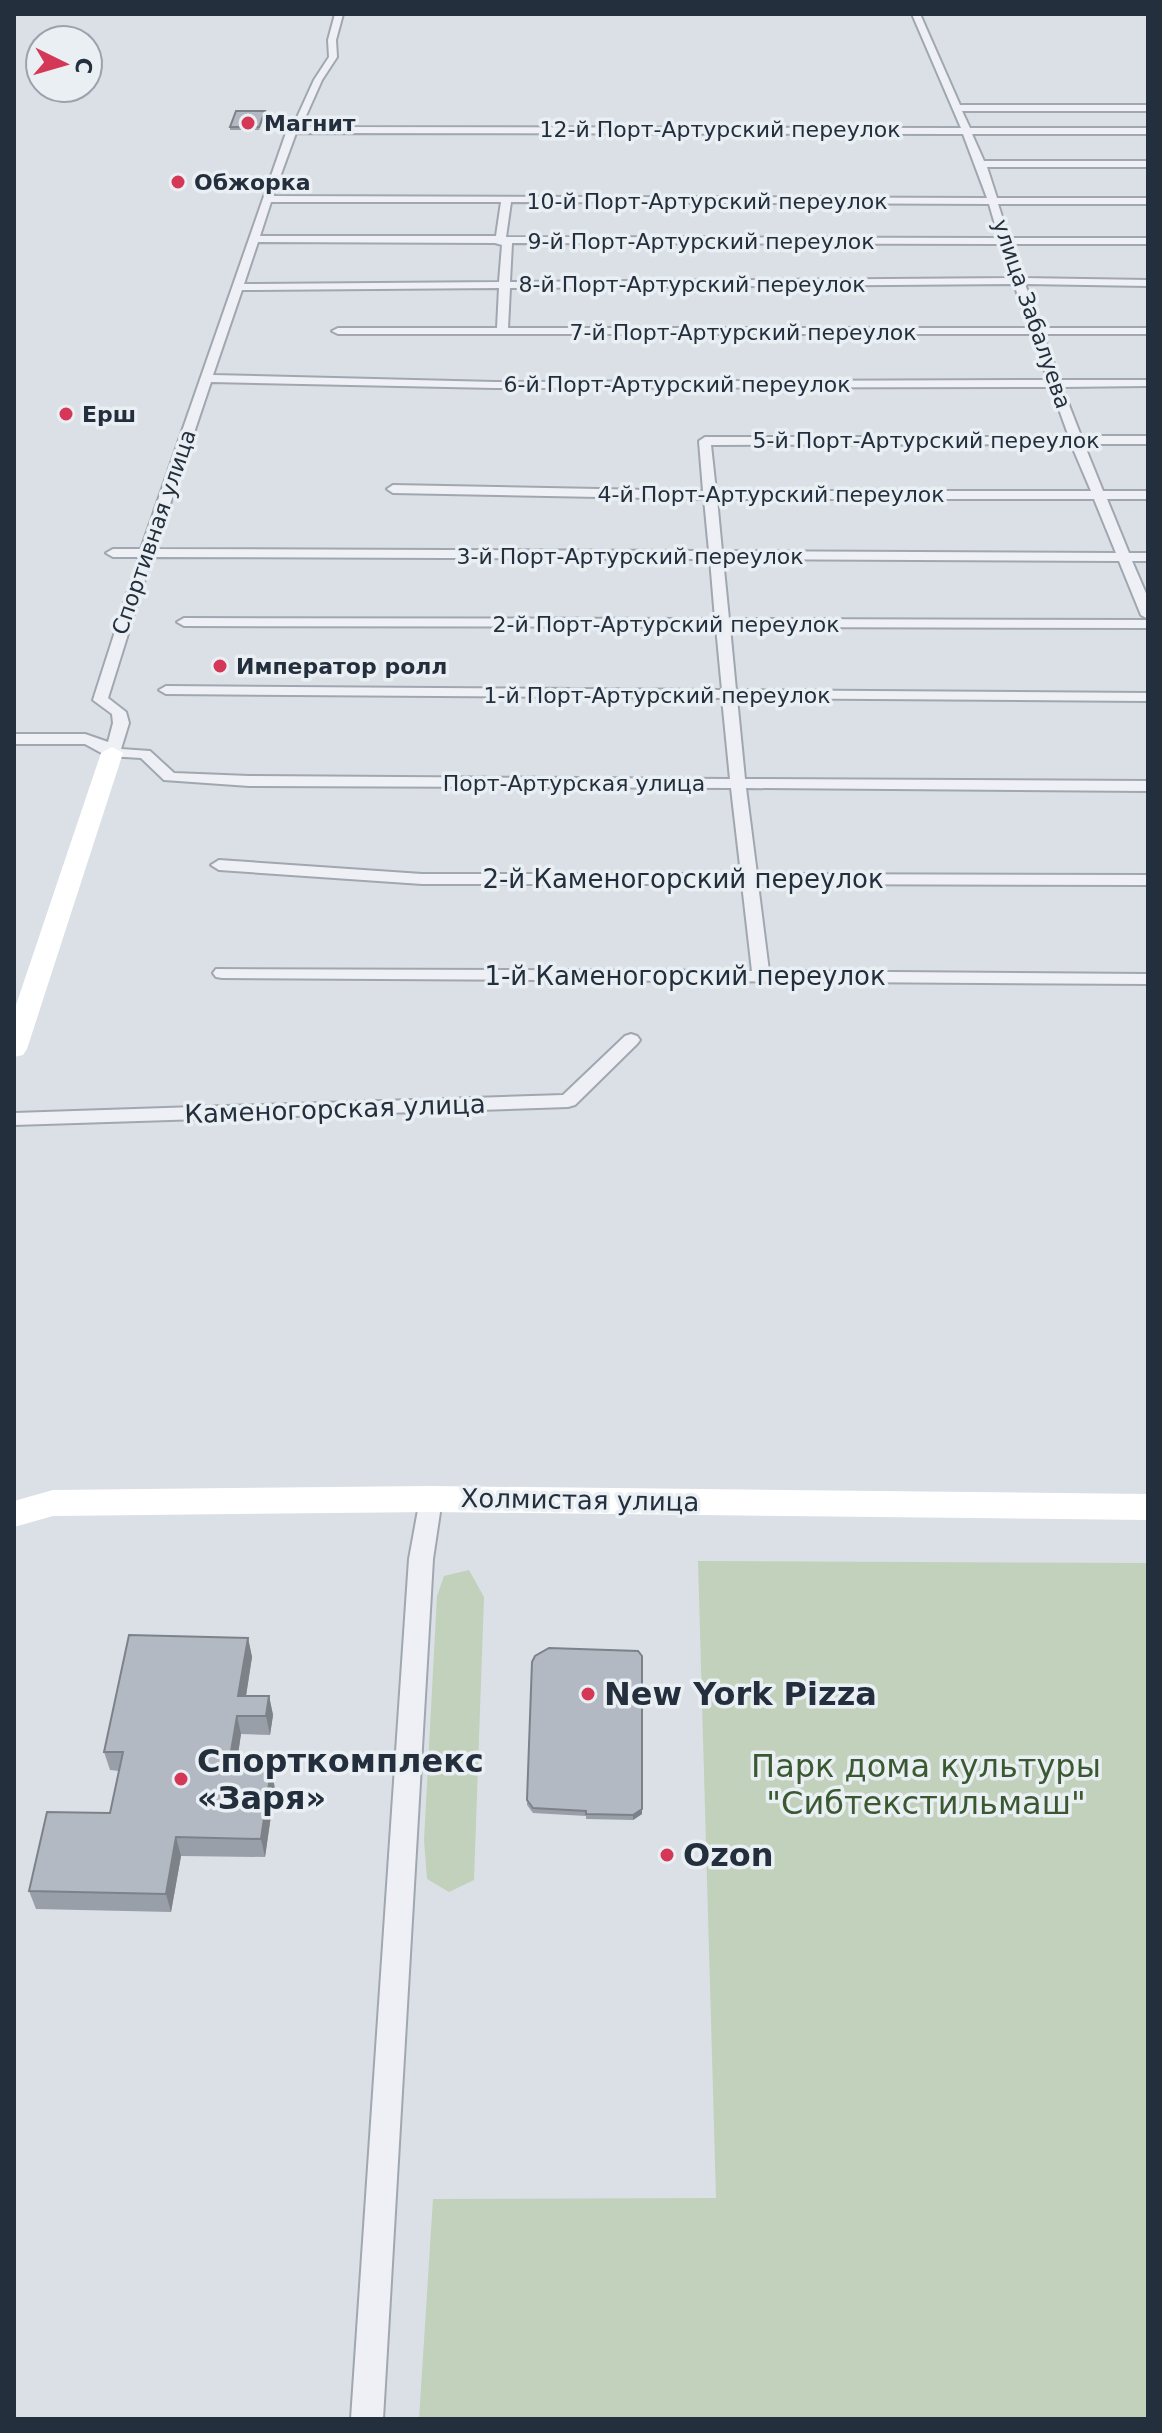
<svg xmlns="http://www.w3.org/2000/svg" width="1162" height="2433" font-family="'DejaVu Sans',sans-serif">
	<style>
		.green { fill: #c2d1bb }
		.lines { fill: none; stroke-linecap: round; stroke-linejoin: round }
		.street-casing { stroke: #a0a7b0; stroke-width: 4 }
		.street { fill: #eef0f5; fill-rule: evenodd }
		.secondary { fill: #fff; fill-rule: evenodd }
		.wall { fill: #999fa8 }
		.shaded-wall { fill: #7d8288 }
		.building { fill: #b2b9c3; stroke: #7d8288; stroke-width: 2 }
		.poi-dot { fill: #d53757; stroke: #eaeff4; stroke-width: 3 }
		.labels { text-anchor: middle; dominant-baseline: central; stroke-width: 7; stroke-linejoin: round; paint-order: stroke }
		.far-poi-label { font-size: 22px; font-weight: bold; fill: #242f3d; stroke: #eaeff4; text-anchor: start }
		.far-street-label { font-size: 22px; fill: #242f3d; stroke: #eaeff4 }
		.street-label { font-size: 26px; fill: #242f3d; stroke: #eaeff4 }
		.near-poi-label { font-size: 32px; font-weight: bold; fill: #242f3d; stroke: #eaeff4; text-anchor: start }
		.near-park-label { font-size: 32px; fill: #3b5931; stroke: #eaeff4 }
	</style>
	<rect width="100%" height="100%" fill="#dbe0e6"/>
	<path class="green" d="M698,1561L1148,1563V2419H419L433,2199L716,2198Z
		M469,1570L484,1597L474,1880L449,1892L427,1879L424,1840L437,1596L444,1576Z"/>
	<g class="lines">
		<defs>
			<path id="street" d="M335,14H343L336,40L337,57L322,80L301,127L961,128L912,14H920L960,105H1148V111H962L970,128H1148V134H972L984,161H1148V167H987L997,198H1148V204H998L1009,238H1148V244H1011L1022,278L1148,280V286L1025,284L1041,328H1148V334H1043L1060,380H1148V386L1062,387L1081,436H1148V444H1084L1103,491H1148V499H1107L1129,553H1148V561H1132L1148,598V619L1141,615L1119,561L723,559L729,619L1148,620V628L730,627L736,690L1148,693V701L737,698L745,779L1148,781V791L746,788L757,874L1148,875V885L758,884L769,971L1148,974V984L222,978L216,977L213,973L216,969L752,971L742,884H422L219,870L211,865L219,860L422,874H741L731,788L249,786L164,780L141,758L107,756L85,744H14V734H85L108,742L113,723L112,714L93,700L139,557H113L106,553L113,549H141L287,130L294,124L314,80L329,57L328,40ZM296,133L963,134L987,198L273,196ZM271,202H501L496,236H260ZM511,202L989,204L999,238L506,237ZM258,242L495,243L502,245L499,282L244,284ZM512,243L1001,244L1012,278L510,282ZM1014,284L1029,328H508L510,288ZM499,288L497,328H338L332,331L338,334H1032L1048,380L495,382L213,375L242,290ZM211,382L495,388L1051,387L1069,437H705L699,441L703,491L393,485L387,489L393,493L704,499L709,551L155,549ZM1071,444L1091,491H716L711,445ZM717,499H1094L1116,553L722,551ZM152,557L710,559L715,619L184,618L177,622L184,626L716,627L722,690L166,686L159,690L166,694L722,698L730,779L249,776L174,773L150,751L121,749L129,723L126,712L108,698Z
				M631,1034L637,1036L640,1040L637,1044L575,1105L568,1107L14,1125V1113L563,1095L625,1036Z
				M431,1490L439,1492L442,1499L433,1559L383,2419H351L409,1559L420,1499L423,1492Z"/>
		</defs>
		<use href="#street" class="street-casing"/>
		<use href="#street" class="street"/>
		<path class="secondary" d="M112,747L123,753L27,1049L23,1055L14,1057V1011L101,753Z
			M431,1486L1148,1494V1520L431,1512L53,1516L14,1527V1501L53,1490Z"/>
	</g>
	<path class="wall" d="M265,111V115L259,130H230V127Z
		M248,1638L252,1657L246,1696H269L273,1715L270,1735L241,1734L236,1769L275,1788L265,1857L181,1856L171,1912L36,1909L29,1891L110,1813L119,1771L110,1770L104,1752Z
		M532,1662L642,1814L633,1820L586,1819V1816L533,1813L527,1805Z"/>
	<path class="shaded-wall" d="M248,1638L252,1657L243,1715L238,1696Z
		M269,1696L273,1715L270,1735L266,1716Z
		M237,1716L241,1734L233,1787L228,1769Z
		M271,1770L275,1788L265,1857L261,1839Z
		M642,1809V1814L633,1820V1815Z
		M176,1837L181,1856L171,1912L166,1894Z"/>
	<path class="building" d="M236,111H265L259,127H230Z
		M129,1635L248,1638L238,1696H269L266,1716H237L228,1769L271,1770L261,1839L176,1837L166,1894L29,1891L47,1812L110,1813L123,1752H104Z
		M549,1648L638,1651L642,1656V1809L633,1815L586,1814V1811L533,1808L527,1800L532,1662L535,1656Z"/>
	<g class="poi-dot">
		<circle cx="248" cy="123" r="8"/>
		<circle cx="178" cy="182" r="8"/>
		<circle cx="66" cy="414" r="8"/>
		<circle cx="220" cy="666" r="8"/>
		<circle cx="588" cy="1694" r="8"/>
		<circle cx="181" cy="1779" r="8"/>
		<circle cx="667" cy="1855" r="8"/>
	</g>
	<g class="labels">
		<g class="far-poi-label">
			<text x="264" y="123">Магнит</text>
			<text x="194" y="182">Обжорка</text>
			<text x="82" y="414">Ерш</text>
			<text x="236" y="666">Император ролл</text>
		</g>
		<g class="far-street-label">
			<text x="720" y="129">12-й Порт-Артурский переулок</text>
			<text x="707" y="201">10-й Порт-Артурский переулок</text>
			<text x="701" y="241">9-й Порт-Артурский переулок</text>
			<text x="692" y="284">8-й Порт-Артурский переулок</text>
			<text transform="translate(1032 314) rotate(71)">улица Забалуева</text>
			<text x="743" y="332">7-й Порт-Артурский переулок</text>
			<text x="677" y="384">6-й Порт-Артурский переулок</text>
			<text x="926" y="440">5-й Порт-Артурский переулок</text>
			<text x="771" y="494">4-й Порт-Артурский переулок</text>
			<text transform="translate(154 532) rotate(-71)">Спортивная улица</text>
			<text x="630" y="556">3-й Порт-Артурский переулок</text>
			<text x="666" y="624">2-й Порт-Артурский переулок</text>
			<text x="657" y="695">1-й Порт-Артурский переулок</text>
			<text x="574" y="783">Порт-Артурская улица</text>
		</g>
		<g class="street-label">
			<text x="683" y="879">2-й Каменогорский переулок</text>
			<text x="685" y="976">1-й Каменогорский переулок</text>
			<text transform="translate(335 1109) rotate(-2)">Каменогорская улица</text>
			<text transform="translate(580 1500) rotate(1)">Холмистая улица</text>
		</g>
		<g class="near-poi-label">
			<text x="604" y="1694">New York Pizza</text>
			<text x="197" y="1761">Спорткомплекс<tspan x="197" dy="37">«Заря»</tspan></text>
			<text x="683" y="1855">Ozon</text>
		</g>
		<g class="near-park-label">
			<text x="926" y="1766">Парк дома культуры<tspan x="926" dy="37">"Сибтекстильмаш"</tspan></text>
		</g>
	</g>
	<rect width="1162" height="2433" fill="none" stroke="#242f3d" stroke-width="32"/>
	<g transform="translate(64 64) rotate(95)"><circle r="38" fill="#eaeff4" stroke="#9ba2ab" stroke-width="2"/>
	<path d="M0-6L14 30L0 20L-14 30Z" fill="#d53757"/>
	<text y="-12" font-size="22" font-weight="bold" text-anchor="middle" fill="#242f3d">С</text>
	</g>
</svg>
